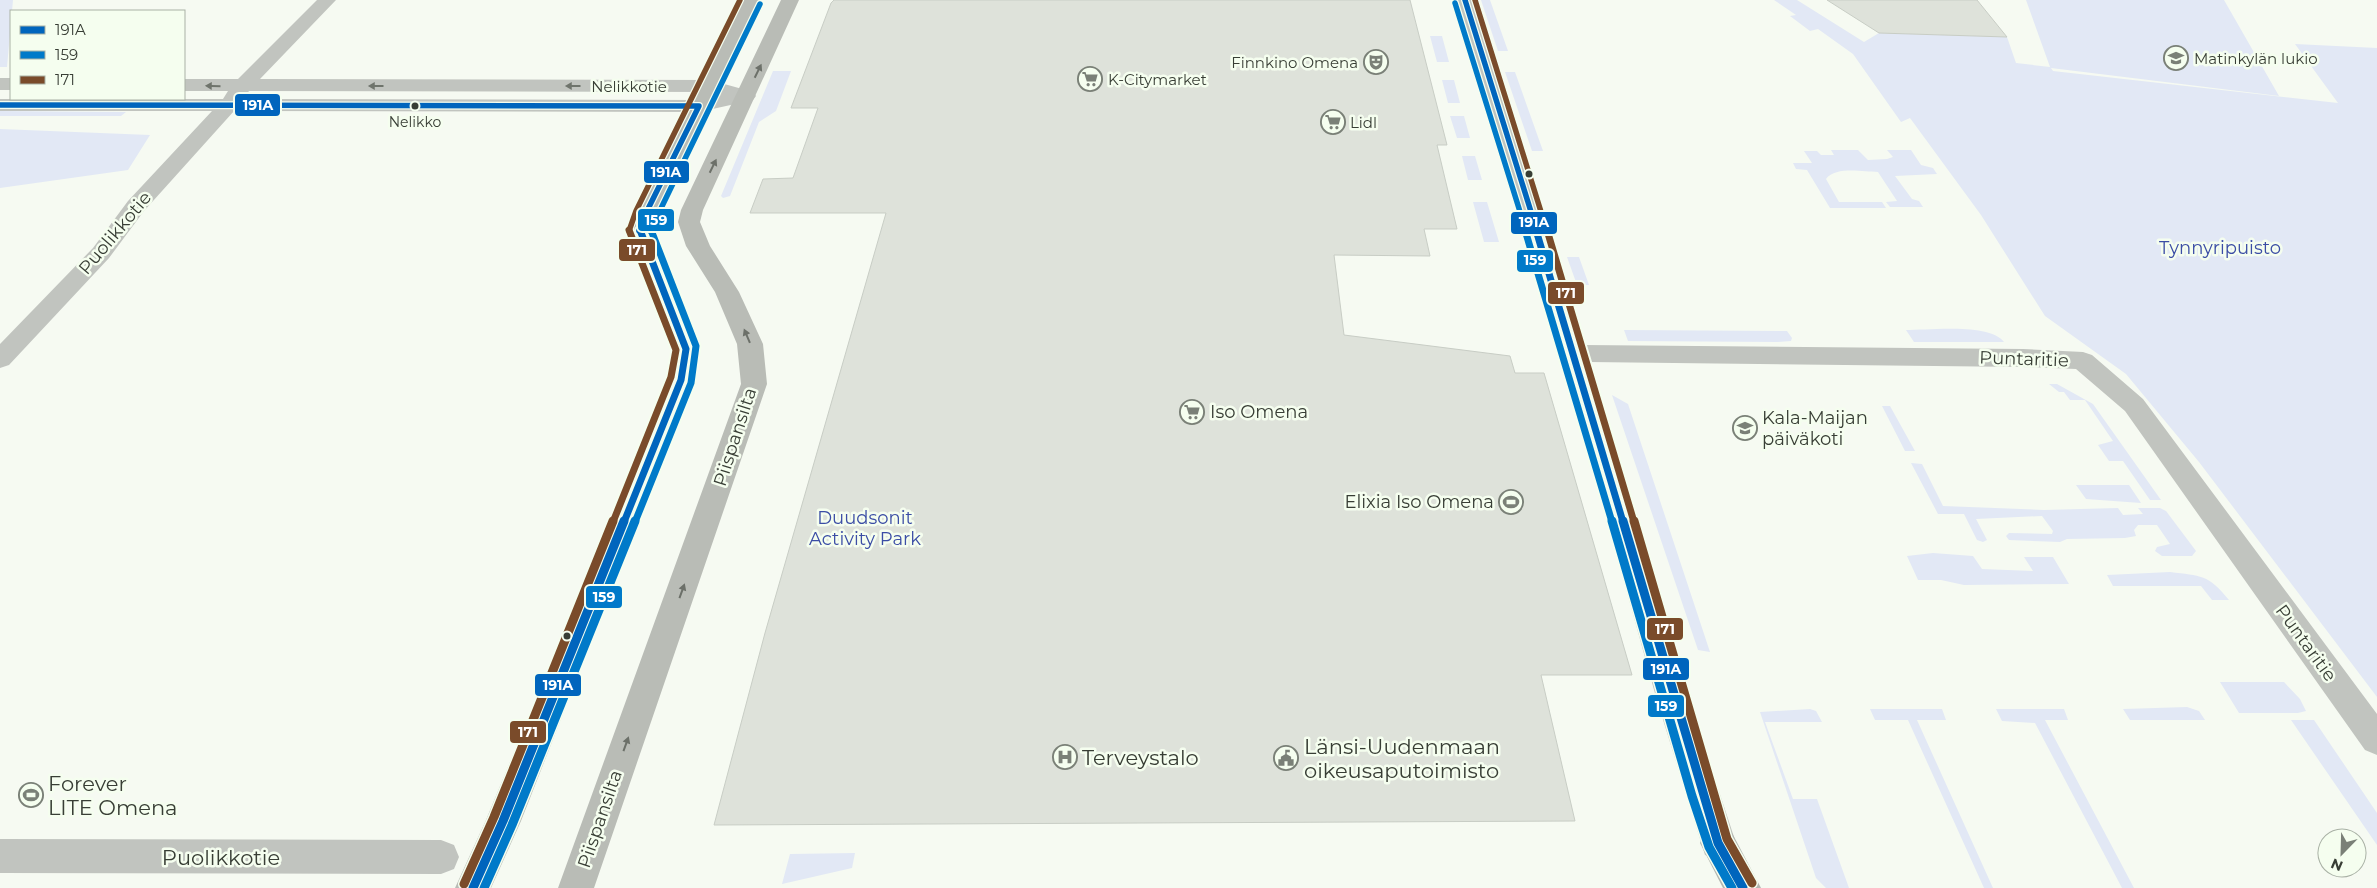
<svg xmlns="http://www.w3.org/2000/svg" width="2377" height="888" font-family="Montserrat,sans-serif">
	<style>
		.green { fill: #e2e8f5 }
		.building { fill: #dee2da; stroke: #c8cdc5 }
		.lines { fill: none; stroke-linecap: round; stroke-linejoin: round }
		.minor { fill: #c1c4bf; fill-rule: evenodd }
		.major { fill: #b9bcb6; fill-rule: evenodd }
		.highway { fill: #b3b6b1; fill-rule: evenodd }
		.bus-1-far2-casing { stroke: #f5feef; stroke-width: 8 }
		.bus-1-far1-casing { stroke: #f5feef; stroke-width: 11 }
		.bus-1-casing { stroke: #f5feef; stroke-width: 12 }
		.bus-2-far2-casing { stroke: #f5feef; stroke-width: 8 }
		.bus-2-far1-casing { stroke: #f5feef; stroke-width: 11 }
		.bus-2-casing { stroke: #f5feef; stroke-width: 12 }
		.bus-3-far2-casing { stroke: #f5feef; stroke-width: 8 }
		.bus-3-far1-casing { stroke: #f5feef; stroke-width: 11 }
		.bus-3-casing { stroke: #f5feef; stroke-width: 12 }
		.bus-1-far2 { stroke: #0065bd; stroke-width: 5.5 }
		.bus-1-far1 { stroke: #0065bd; stroke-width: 7 }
		.bus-1 { stroke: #0065bd; stroke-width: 9 }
		.bus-2-far2 { stroke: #007ac9; stroke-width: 5.5 }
		.bus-2-far1 { stroke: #007ac9; stroke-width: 7 }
		.bus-2 { stroke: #007ac9; stroke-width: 9 }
		.bus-3-far2 { stroke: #7a4b2a; stroke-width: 5.5 }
		.bus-3-far1 { stroke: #7a4b2a; stroke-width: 7 }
		.bus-3 { stroke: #7a4b2a; stroke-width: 9 }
		.oneway { fill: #6c7069 }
		.oneway2 { fill: #6f746c }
		.bus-dot { fill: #383e35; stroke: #f5feef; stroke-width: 2 }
		.labels { text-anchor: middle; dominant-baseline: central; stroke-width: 5; stroke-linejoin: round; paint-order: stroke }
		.far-bus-label { font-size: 14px; fill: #383e35; stroke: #f5feef }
		.far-poi-label { font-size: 15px; fill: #383e35; stroke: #f5feef; text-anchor: start }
		.far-street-label { font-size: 15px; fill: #383e35; stroke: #f5feef }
		.street-label { font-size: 18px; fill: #383e35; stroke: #f5feef }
		.park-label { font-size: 18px; fill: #3b4da5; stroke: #f5feef }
		.poi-label { font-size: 18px; fill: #383e35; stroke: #f5feef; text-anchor: start }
		.near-poi-label { font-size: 21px; fill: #383e35; stroke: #f5feef; text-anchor: start }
		.near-street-label { font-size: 21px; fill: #383e35; stroke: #f5feef }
		.line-badge { stroke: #f5feef; stroke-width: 2 }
		.badge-label { font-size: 14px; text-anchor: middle; font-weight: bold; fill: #fff }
	</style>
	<rect width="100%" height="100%" fill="#f6faf2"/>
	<path class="green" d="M0,0H13L7,67H0Z
		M1481,0H1490L1508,51H1498Z
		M1774,0H1797L1864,42L1879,33L2007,37L2016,63L2050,67L2026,0H2224L2279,96L2051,68L2053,71L2338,103L2295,44L2377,48V697L2199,462L2126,374L2045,316L1981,215L1910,118L1901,122L1853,54L1818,29L1810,31L1790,16L1796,15Z
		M1430,36H1442L1449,62H1437Z
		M773,71H791L776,111L759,122L730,196L723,198L721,196Z
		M1505,72H1515L1543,151H1532Z
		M1442,80H1454L1460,103H1448Z
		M0,111L126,112L121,116H0Z
		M1450,116H1464L1470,138H1457Z
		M0,129L150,135L128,170L0,188Z
		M1831,150H1858L1868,160L1887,159L1893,157L1887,150H1911L1921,165L1933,168L1937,174L1895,176L1912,199L1919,201L1923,207H1890L1886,202L1897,201L1878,172C1863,172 1836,166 1826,179L1839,202H1882L1886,208H1830L1807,170L1796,169L1793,163H1812L1804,151H1817L1821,155H1834Z
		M1462,156H1475L1482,180H1468Z
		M1473,202H1487L1499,242H1484Z
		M1567,257H1579L1589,285H1577Z
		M1624,330L1787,331L1792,338L1791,341L1778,342L1628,341Z
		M1906,330C1929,330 1990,323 2004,342H1914Z
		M2049,384H2057L2093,404L2161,500H2150L2123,461H2109L2098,445L2113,441L2085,400H2070L2064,392H2059Z
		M1612,395L1628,404L1710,652L1698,650Z
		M1882,406H1890L1915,451H1905Z
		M1911,463L1922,464L1943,506L2044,510L2118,508L2123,515L2143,514L2138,508H2160L2166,511L2196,551L2192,556H2162L2155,551L2157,547L2170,544L2157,525H2138L2134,530L2136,536L2125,538L2067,539L2060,542L2009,540L2006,536L2009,533L2052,534L2053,531L2042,516L1976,519L1987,540L1983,542L1977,540L1964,514H1938Z
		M2076,485H2129L2141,503L2086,499Z
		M1933,553L1973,556L1982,569L2033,571L2024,557H2053L2069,584L1964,585L1941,580H1918L1907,556Z
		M2170,572C2201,576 2208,574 2229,600H2212L2201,586H2113L2107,575Z
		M2220,682H2284L2300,699L2306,711L2298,713H2239Z
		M2187,707L2199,711L2205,720H2130L2123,709Z
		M1810,709L1816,711L1822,722H1765L1793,799H1817L1849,888H1826L1816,878L1760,712Z
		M1942,709L1946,720H1917L1993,888H1984L1908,720H1875L1870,709Z
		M1996,709H2064L2068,720H2045L2134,888H2122L2035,723L2002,721Z
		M2291,720H2314L2377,813V845Z
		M855,853L852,868L782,884L790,854Z"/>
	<path class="building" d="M834,0H1410L1447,145H1437L1457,229H1424L1430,256L1334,255L1344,335L1510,356L1515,373H1544L1632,675H1541L1575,821L714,825L765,633L886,213H750L763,179L793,178L818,108H791L831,3Z
		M1827,0H1977L2007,37L1879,33Z"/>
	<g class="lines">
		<path class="minor" d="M317,0H336L260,79L710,80L753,92L756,96L753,100L699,112L234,111L144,211L109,258L9,365L0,368V344L93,248L128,201L212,111H0V99H223L228,91H184V79H238ZM249,91L709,92L721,95L699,100L243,99Z
			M1456,0H1474L1584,345L2023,349L2083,352L2092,355L2143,399L2377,714V755L2365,750L2125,411L2076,369L2023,367L1589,362L1688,697L1736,843L1731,855L1718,859L1705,855L1656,697L1556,336Z
			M0,78H11V90H0Z
			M0,839L441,840L454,845L459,857L454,869L441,874L0,873Z"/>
		<path class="major" d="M742,0H760L656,215L651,232L699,349L694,380L521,821L491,888H455L486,820L668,380L673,349L627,232L634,215Z
			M781,0H799L703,210L700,222L710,246L739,292L763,344L767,384L594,888H558L741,384L737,344L715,292L686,246L678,222L681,210Z"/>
		<path class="highway" d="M1718,827L1731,831L1761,888H1723L1700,843L1705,831Z"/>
		<defs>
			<path id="bus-1-far2" d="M1465,0L1537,231
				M0,105L699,106L645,215L639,231"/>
			<path id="bus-1-far1" d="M1536,230L1623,522
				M624,522L681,380L686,349L640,230"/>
			<path id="bus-1" d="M1623,521L1718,843L1743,888
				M473,888L503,821L624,521"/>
			<path id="bus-2-far2" d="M1455,3L1526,231
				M650,231L760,4"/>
			<path id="bus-2-far1" d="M1525,230L1612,522
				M635,522L691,383L696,346L651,230"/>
			<path id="bus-2" d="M1612,521L1692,796L1709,847L1732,888
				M484,888L512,825L635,521"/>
			<path id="bus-3-far2" d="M1475,0L1547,231
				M629,231L636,211L740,0"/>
			<path id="bus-3-far1" d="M1547,230L1634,522
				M613,522L671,377L676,350L629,230"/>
			<path id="bus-3" d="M1634,521L1727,839L1752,883
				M464,884L494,817L613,521"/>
		</defs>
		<use href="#bus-1-far2" class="bus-1-far2-casing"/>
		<use href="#bus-1-far1" class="bus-1-far1-casing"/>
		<use href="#bus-1" class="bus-1-casing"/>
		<use href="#bus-2-far2" class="bus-2-far2-casing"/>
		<use href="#bus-2-far1" class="bus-2-far1-casing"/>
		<use href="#bus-2" class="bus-2-casing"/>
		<use href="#bus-3-far2" class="bus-3-far2-casing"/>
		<use href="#bus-3-far1" class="bus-3-far1-casing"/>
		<use href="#bus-3" class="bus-3-casing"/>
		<use href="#bus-1-far2" class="bus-1-far2"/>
		<use href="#bus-1-far1" class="bus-1-far1"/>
		<use href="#bus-1" class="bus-1"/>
		<use href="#bus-2-far2" class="bus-2-far2"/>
		<use href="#bus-2-far1" class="bus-2-far1"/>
		<use href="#bus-2" class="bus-2"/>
		<use href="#bus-3-far2" class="bus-3-far2"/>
		<use href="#bus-3-far1" class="bus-3-far1"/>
		<use href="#bus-3" class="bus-3"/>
	</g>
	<defs><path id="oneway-solid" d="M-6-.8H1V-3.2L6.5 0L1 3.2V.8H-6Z" transform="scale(1.25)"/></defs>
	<g class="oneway">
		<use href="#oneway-solid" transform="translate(758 71) rotate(-64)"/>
		<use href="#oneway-solid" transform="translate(713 166) rotate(-64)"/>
		<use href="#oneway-solid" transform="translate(747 336) rotate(-113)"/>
		<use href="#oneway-solid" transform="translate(682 591) rotate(-70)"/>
		<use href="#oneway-solid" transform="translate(626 744) rotate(-70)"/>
	</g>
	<g class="oneway2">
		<use href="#oneway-solid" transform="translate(213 86) rotate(-179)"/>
		<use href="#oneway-solid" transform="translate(376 86) rotate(180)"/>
		<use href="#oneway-solid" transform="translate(573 86) rotate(-180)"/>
	</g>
	<defs>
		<symbol id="school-ring" viewBox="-11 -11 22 22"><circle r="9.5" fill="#f5feef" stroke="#7a8077" stroke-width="1.5"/><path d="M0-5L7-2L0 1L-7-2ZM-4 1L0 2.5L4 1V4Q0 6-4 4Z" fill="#7a8077"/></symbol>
		<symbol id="theatre-ring" viewBox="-11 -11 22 22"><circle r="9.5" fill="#f5feef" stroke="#7a8077" stroke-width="1.5"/><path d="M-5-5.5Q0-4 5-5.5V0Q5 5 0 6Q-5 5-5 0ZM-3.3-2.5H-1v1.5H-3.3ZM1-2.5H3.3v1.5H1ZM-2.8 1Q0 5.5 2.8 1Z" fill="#7a8077"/></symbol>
		<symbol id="supermarket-ring" viewBox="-11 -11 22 22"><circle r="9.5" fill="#f5feef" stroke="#7a8077" stroke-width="1.5"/><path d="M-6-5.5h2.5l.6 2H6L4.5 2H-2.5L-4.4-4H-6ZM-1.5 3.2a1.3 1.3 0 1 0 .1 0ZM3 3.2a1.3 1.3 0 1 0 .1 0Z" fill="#7a8077"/></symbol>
		<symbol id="stadium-ring" viewBox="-11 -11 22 22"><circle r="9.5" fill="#f5feef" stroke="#7a8077" stroke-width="1.5"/><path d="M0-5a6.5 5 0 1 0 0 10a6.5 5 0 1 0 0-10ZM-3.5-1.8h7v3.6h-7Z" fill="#7a8077"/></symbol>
		<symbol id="hospital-ring" viewBox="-11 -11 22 22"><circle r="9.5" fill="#f5feef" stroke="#7a8077" stroke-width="1.5"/><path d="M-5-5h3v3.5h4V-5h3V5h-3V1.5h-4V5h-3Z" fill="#7a8077"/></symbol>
		<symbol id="civic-ring" viewBox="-11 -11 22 22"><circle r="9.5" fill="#f5feef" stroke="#7a8077" stroke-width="1.5"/><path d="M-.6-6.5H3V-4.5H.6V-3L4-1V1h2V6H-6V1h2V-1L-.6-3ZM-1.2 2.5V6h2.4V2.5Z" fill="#7a8077"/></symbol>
	</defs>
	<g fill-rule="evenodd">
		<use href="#school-ring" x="2162" y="44" width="28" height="28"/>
		<use href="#theatre-ring" x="1362" y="48" width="28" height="28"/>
		<use href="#supermarket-ring" x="1076" y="65" width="28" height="28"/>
		<use href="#supermarket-ring" x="1319" y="108" width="28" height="28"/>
		<use href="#supermarket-ring" x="1178" y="398" width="28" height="28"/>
		<use href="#school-ring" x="1731" y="414" width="28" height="28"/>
		<use href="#stadium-ring" x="1497" y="488" width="28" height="28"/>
		<use href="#hospital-ring" x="1051" y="743" width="28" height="28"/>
		<use href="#civic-ring" x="1272" y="744" width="28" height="28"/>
		<use href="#stadium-ring" x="17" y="781" width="28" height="28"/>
	</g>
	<g class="bus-dot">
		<circle cx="415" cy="106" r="4.5"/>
		<circle cx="1529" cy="174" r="4.5"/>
		<circle cx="567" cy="636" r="4.5"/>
	</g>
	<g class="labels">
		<g class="far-bus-label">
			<text x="415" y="122">Nelikko</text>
		</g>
		<g class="far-poi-label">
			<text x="2194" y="58">Matinkylän lukio</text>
			<text x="1358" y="62" text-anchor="end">Finnkino Omena</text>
			<text x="1108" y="79">K-Citymarket</text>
			<text x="1350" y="122">Lidl</text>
		</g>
		<g class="far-street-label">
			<text x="629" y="86">Nelikkotie</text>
		</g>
		<g class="street-label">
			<text transform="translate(115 233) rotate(-50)">Puolikkotie</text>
			<text transform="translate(2024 359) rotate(2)">Puntaritie</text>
			<text transform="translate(735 437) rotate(-72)">Piispansilta</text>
			<text transform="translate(2306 643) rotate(54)">Puntaritie</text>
			<text transform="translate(600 819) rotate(-71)">Piispansilta</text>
		</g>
		<g class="park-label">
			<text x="2220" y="248">Tynnyripuisto</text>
			<text x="865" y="518">Duudsonit<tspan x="865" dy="21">Activity Park</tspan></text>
		</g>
		<g class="poi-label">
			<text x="1210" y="412">Iso Omena</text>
			<text x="1762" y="418">Kala-Maijan<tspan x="1762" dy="21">päiväkoti</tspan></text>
			<text x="1494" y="502" text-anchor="end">Elixia Iso Omena</text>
		</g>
		<g class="near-poi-label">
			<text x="1304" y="746">Länsi-Uudenmaan<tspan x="1304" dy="24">oikeusaputoimisto</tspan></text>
			<text x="1082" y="757">Terveystalo</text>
			<text x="48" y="783">Forever<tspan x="48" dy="24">LITE Omena</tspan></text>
		</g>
		<g class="near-street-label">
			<text x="221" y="857">Puolikkotie</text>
		</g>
	</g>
	<g class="line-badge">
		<rect x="234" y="93" width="47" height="24" rx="5" fill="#0065bd"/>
		<rect x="643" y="160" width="47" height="24" rx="5" fill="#0065bd"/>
		<rect x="637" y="208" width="38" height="24" rx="5" fill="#007ac9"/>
		<rect x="1510" y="211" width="48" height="24" rx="5" fill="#0065bd"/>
		<rect x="618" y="238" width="38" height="24" rx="5" fill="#7a4b2a"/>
		<rect x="1516" y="249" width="38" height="24" rx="5" fill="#007ac9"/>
		<rect x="1547" y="281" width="38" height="24" rx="5" fill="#7a4b2a"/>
		<rect x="585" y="585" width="38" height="24" rx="5" fill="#007ac9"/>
		<rect x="1646" y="617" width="38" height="24" rx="5" fill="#7a4b2a"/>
		<rect x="1642" y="657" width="48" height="24" rx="5" fill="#0065bd"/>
		<rect x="534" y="673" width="48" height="24" rx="5" fill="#0065bd"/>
		<rect x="1647" y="694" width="38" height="24" rx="5" fill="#007ac9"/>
		<rect x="509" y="720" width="38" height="24" rx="5" fill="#7a4b2a"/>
	</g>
	<g class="badge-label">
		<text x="258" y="110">191A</text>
		<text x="666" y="177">191A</text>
		<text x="656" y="225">159</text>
		<text x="1534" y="227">191A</text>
		<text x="637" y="255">171</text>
		<text x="1535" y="265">159</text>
		<text x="1566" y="298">171</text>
		<text x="604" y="602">159</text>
		<text x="1665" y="634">171</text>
		<text x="1666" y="674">191A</text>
		<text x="558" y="690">191A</text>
		<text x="1666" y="711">159</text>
		<text x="528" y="737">171</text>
	</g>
	<rect x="10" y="10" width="175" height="90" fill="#f5feef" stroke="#a9b1a5"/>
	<rect x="20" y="26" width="25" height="8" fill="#0065bd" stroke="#a9b1a5"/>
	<text x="55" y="35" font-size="15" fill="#383e35">191A</text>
	<rect x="20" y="51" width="25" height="8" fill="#007ac9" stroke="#a9b1a5"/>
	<text x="55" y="60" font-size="15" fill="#383e35">159</text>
	<rect x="20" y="76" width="25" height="8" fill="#7a4b2a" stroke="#a9b1a5"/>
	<text x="55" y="85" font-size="15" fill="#383e35">171</text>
	<g transform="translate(2342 853) rotate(203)"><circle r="24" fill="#f5feef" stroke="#a9b1a5"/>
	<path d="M0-4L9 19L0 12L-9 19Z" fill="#7a8077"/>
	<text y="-8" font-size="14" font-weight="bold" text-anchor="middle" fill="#383e35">N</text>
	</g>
</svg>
